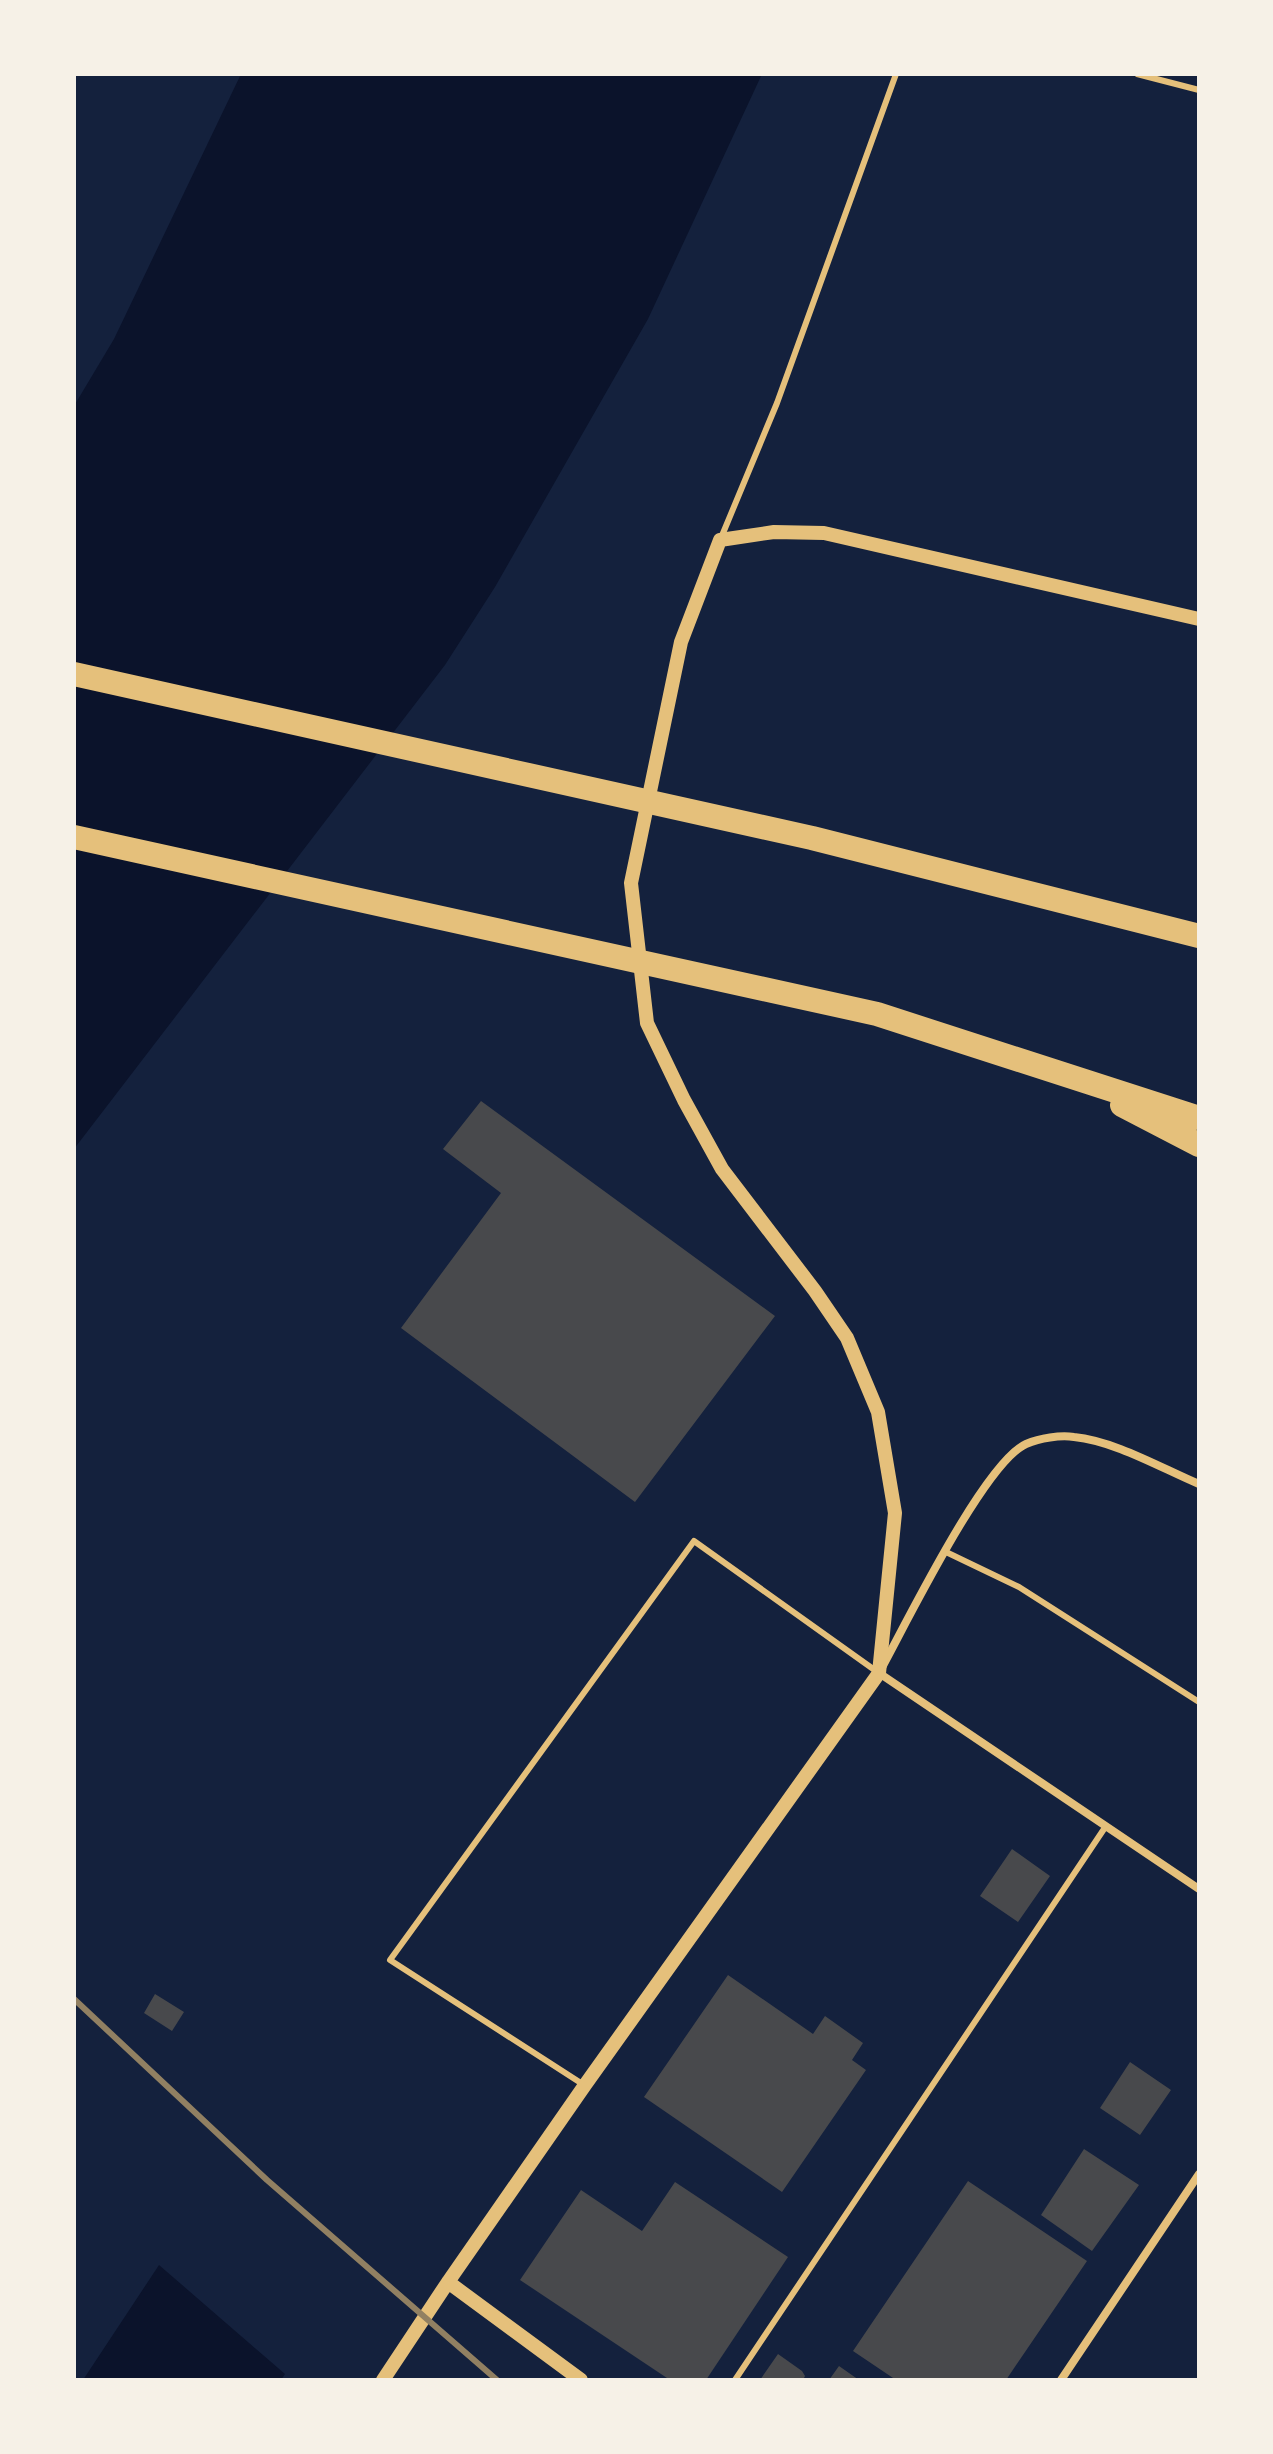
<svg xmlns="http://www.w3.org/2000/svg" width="1273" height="2454" font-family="Manrope,sans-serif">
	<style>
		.water { fill: #0b132b }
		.building { fill: #48494c }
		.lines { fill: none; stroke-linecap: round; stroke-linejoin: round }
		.service { stroke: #e5c07b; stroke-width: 6 }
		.minor { stroke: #e5c07b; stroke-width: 8 }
		.tertiary { stroke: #e5c07b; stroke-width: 14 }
		.motorway { stroke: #e5c07b; stroke-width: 24 }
		.rail { stroke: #918062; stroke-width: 6 }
	</style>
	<rect width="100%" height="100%" fill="#14213d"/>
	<path class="water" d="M241,74H762L648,319L495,587L445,665L74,1149V406L114,339Z
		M159,2265L285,2374L281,2380H83Z"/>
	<path class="building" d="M481,1101L775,1316L635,1502L401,1328L501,1193L443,1149Z
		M1012,1849L1050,1876L1018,1922L980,1896Z
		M728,1975L813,2034L825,2016L863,2043L852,2060L866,2070L782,2192L644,2097Z
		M155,1994L184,2012L172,2031L144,2013Z
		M1130,2062L1171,2090L1140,2135L1100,2108Z
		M1084,2149L1139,2185L1092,2251L1041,2215Z
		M968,2181L1087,2261L1006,2380H896L853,2351Z
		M675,2182L788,2257L706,2380H670L520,2280L581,2190L642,2231Z
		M778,2354L802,2371L805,2376L803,2380H760Z
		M839,2366L859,2380H829Z"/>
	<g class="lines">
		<path class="service" d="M1137,74L1199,90
			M721,538L777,403L896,74
			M946,1552L1019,1587L1199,1702
			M584,2085L390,1960L694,1541L876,1671
			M735,2380L1106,1826"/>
		<path class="minor" d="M1199,1484C1161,1468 1115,1441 1074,1437C1060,1435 1040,1438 1026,1444C984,1463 905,1626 879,1673L1199,1889
			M1061,2380L1199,2174"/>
		<path class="tertiary" d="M448,2282L581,2380
			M383,2380L448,2282L585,2085L879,1673L895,1513L878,1412L847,1338L815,1291L722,1169L684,1100L647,1023L631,883L681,642L720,540L774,532L824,533L1199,619"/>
		<path class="motorway" d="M74,674L812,838L1199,936
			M74,837L877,1014L1199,1118
			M1122,1105L1199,1145"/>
		<path class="rail" d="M74,1999L267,2180L497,2380"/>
	</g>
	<rect width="1273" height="2454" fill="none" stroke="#f6f1e7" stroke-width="152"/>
</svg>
